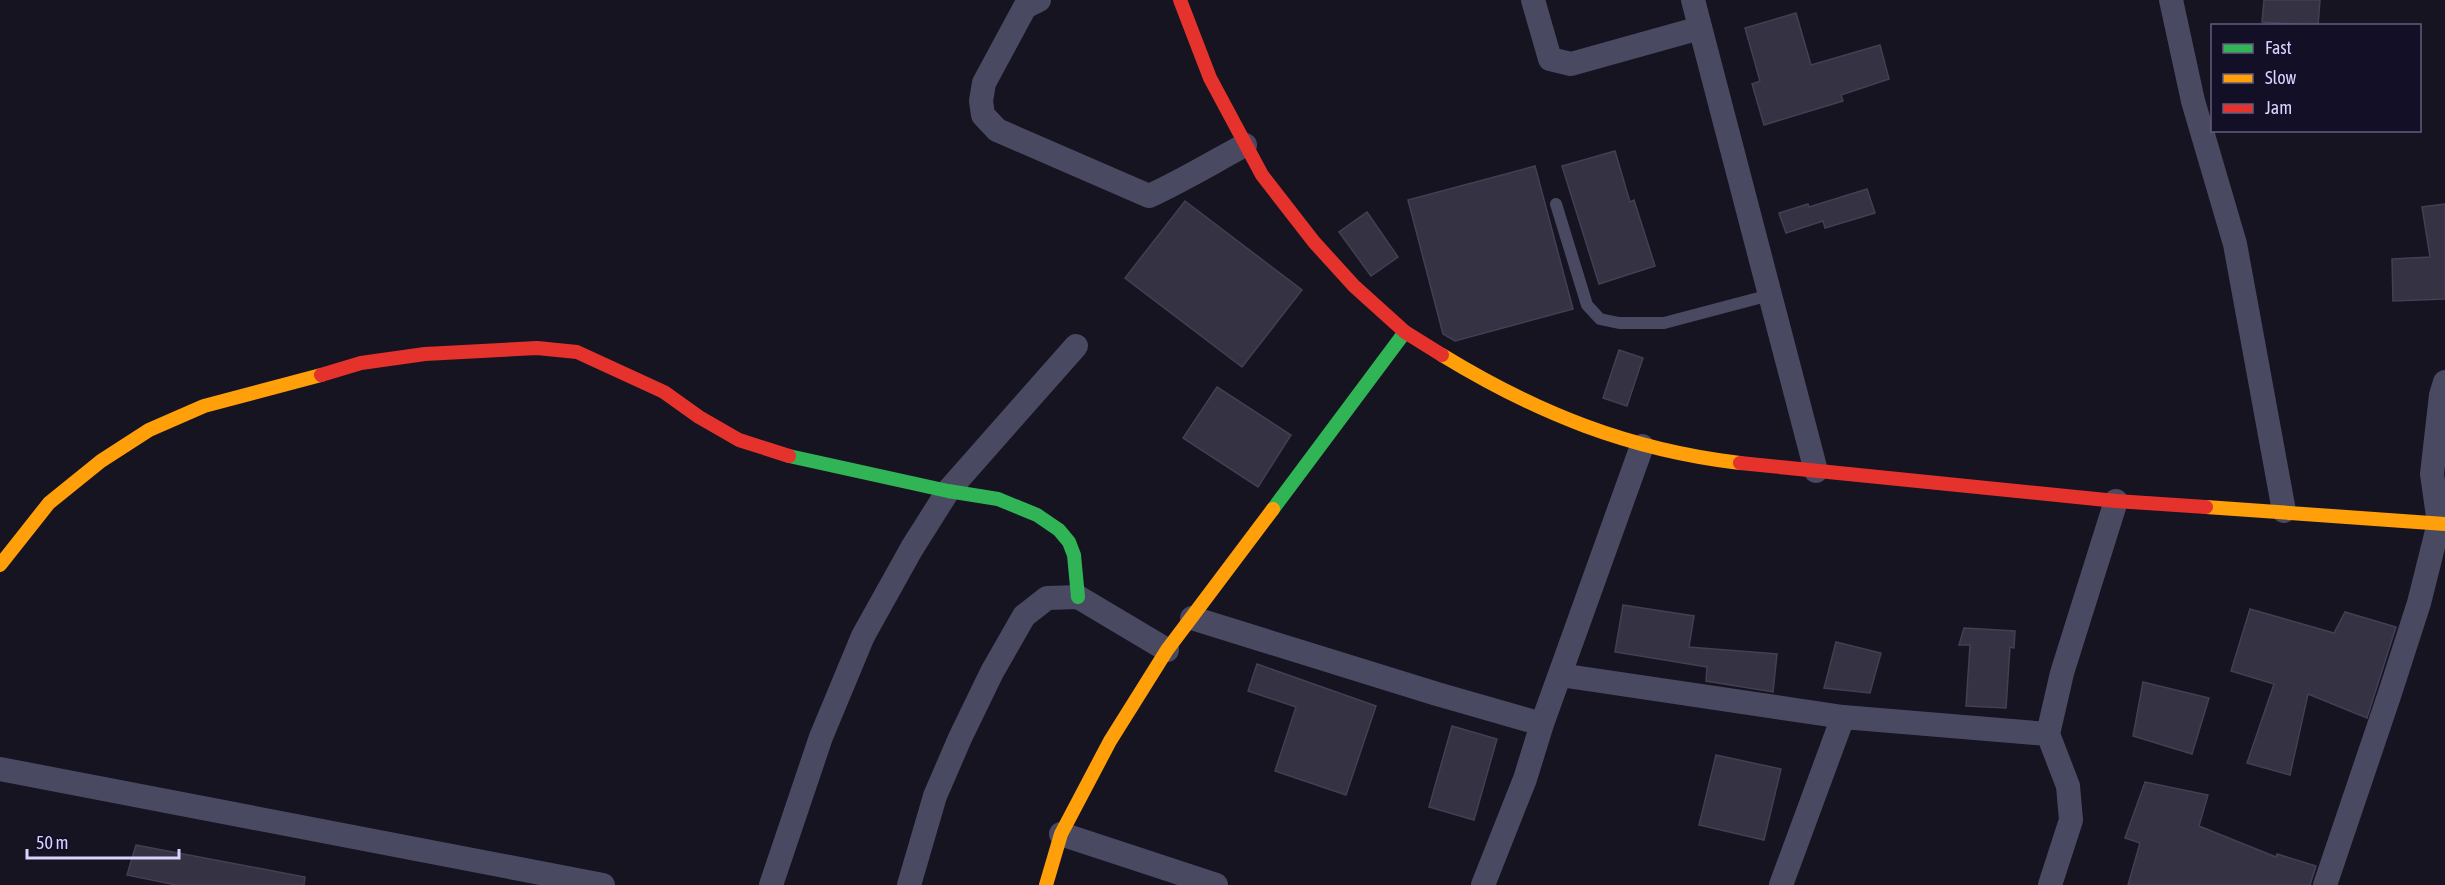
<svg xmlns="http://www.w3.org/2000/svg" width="2445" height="885" font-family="'Asap Condensed',sans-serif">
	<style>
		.building { fill: #343243; stroke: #433f54; stroke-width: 1.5 }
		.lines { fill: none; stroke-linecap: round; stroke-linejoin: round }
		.lane { stroke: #4a4962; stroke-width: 12 }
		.street { stroke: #4a4962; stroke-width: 24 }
		.fast { stroke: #30b455; stroke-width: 14 }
		.slow { stroke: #ff9f0a; stroke-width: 14 }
		.jam { stroke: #e5322d; stroke-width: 14 }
	</style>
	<rect width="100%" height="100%" fill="#161421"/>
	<path class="building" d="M2264,0H2320L2318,26L2262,22Z
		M1796,13L1811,65L1880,45L1889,79L1841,95L1843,101L1764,125L1752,84L1760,81L1745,28Z
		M1615,151L1630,202L1634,200L1655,266L1599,284L1562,166Z
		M1535,166L1573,309L1455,341L1443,334L1408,200Z
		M1867,189L1875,213L1825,228L1823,221L1786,233L1779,213L1808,204L1809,207Z
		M1185,201L1302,290L1242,367L1125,278Z
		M2445,204V299L2393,301L2392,259L2430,257L2422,207Z
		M1367,212L1398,257L1371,276L1339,232Z
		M1619,350L1643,358L1627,406L1603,398Z
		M1217,387L1291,435L1258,487L1183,438Z
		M1623,605L1694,616L1689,647L1777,654L1773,692L1706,681L1707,667L1615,652Z
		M2250,609L2334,633L2345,612L2396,627L2367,718L2308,694L2290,775L2247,763L2274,684L2231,671Z
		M1964,628L2015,631L2014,648L2010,647L2006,708L1966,706L1970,645H1959Z
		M1836,642L1881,653L1870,693L1824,688Z
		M1257,664L1376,706L1346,795L1275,771L1296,707L1248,691Z
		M2143,682L2209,698L2192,754L2133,736Z
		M1452,726L1497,739L1474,820L1429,807Z
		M1716,755L1781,769L1764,840L1699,825Z
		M2145,782L2208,795L2199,826L2276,857L2277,854L2316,866L2310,885H2128L2140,843L2125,838Z
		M136,845L305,877L304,885H176L127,875Z"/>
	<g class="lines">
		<path class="lane" d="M1556,204L1587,305L1600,319L1619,323H1664L1770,295"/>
		<path class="street" d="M1039,0L1025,7L984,83L981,101L983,115L997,130L1149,196C1182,181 1213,162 1245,145
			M1533,0L1550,59L1571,64L1700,28
			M1693,0L1816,471
			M2171,0L2193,101L2235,244L2284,511
			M1192,618L1437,694L1542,724
			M1560,675L1843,717
			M0,769L603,885
			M1061,834L1216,885
			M771,885L821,737L863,636L912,548L948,491L1076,346
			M909,885L935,796L960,738L992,672L1024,616L1047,598L1078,597L1167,650
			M1483,885L1525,779L1542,724L1642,446
			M1781,885L1843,717L2048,734
			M2050,885L2071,820L2068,786L2048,734L2062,673L2116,501
			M2325,885L2390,693L2419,603L2439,523L2432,474L2441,395L2445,382"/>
		<path class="fast" d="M789,456L948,491L998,499L1037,515L1059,530L1069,542L1074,555L1078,597
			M1273,509L1405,332"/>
		<path class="slow" d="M1442,355C1537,413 1629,450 1740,463
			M2206,507L2445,524
			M0,565L49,503L101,461L149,430L204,406L321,375
			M1046,885L1061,834L1110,741L1167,650L1273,509"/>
		<path class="jam" d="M1180,0L1210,78L1262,175L1314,242L1354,286L1405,332L1442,355
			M321,375L361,363L425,354L537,348L577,352L664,392L699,417L739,440L789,456
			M1740,463L2116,501L2206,507"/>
	</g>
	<rect x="2211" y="24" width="210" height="108" fill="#130f26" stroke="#625e7d" stroke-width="1.5"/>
	<rect x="2223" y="44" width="30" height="9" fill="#30b455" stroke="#625e7d" stroke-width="1.5"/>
	<text x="2265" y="54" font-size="18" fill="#d9d4ff">Fast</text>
	<rect x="2223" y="74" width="30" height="9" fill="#ff9f0a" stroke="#625e7d" stroke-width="1.5"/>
	<text x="2265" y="84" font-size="18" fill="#d9d4ff">Slow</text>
	<rect x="2223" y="104" width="30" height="9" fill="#e5322d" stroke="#625e7d" stroke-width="1.5"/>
	<text x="2265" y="114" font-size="18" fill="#d9d4ff">Jam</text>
	<path d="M27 849v9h152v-9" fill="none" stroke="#d9d4ff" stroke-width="3"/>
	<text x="36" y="849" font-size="18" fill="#d9d4ff" stroke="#130f26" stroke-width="4.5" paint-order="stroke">50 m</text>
</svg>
